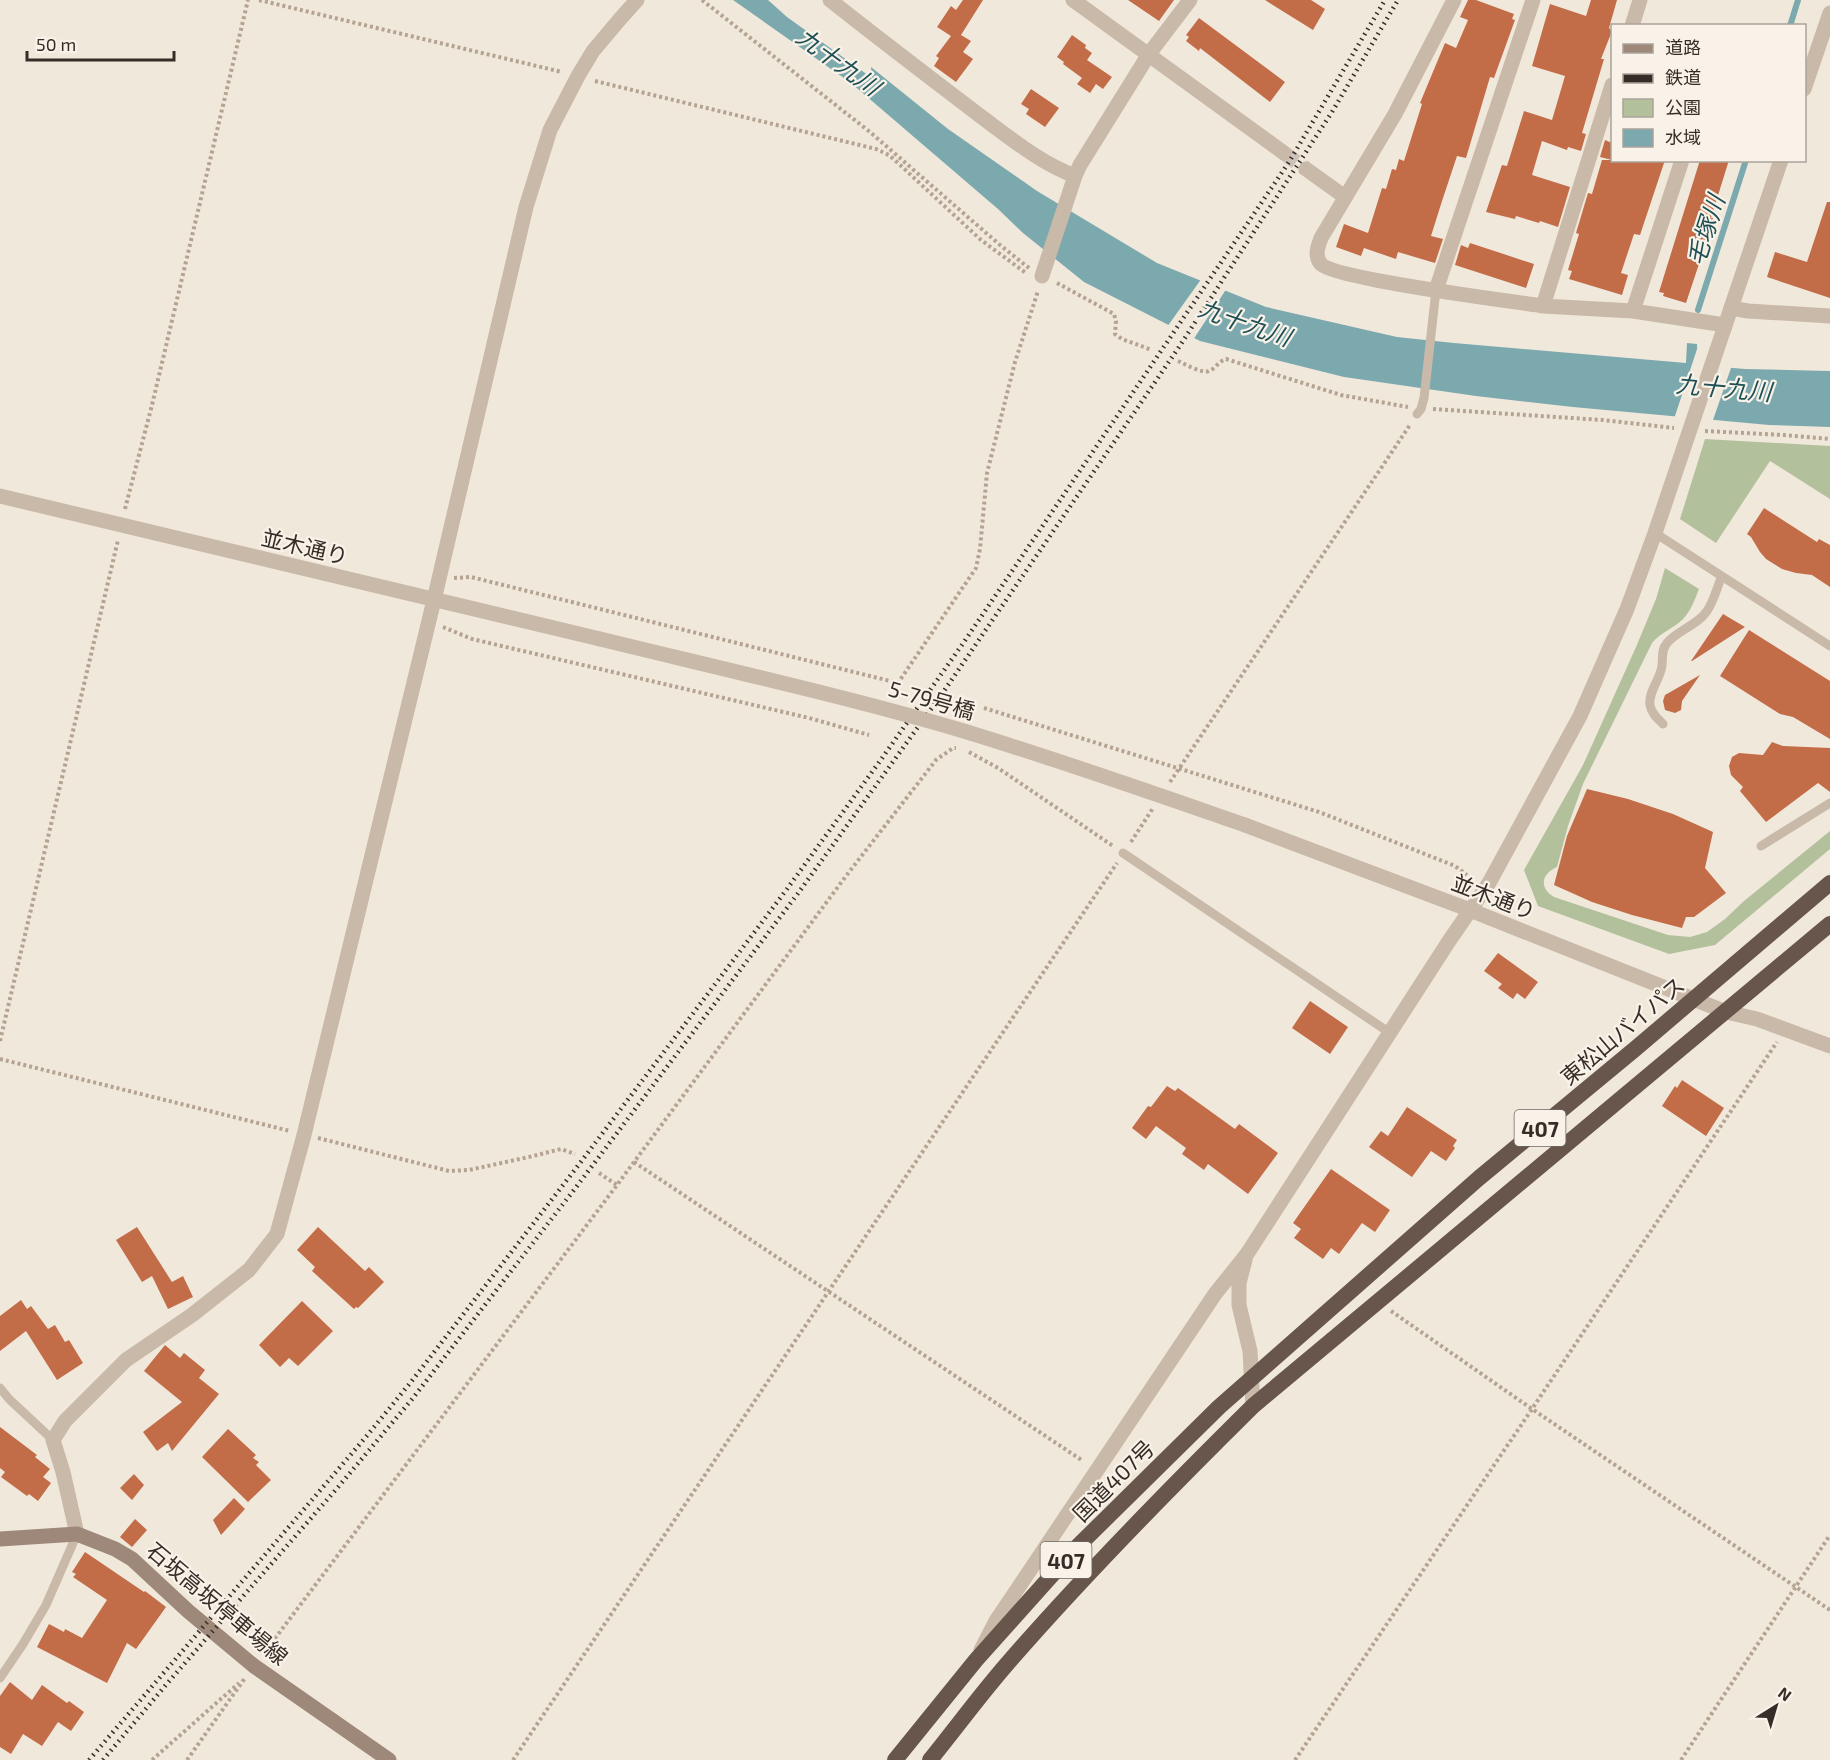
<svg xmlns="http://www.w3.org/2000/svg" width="1830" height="1760" font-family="'Exo 2','Noto Sans JP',sans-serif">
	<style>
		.green { fill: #b2c09c }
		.water { fill: #7ba9ae }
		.pier { fill: #f1e8dc }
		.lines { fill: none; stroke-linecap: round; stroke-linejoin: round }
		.stream { stroke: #7ba9ae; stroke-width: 6 }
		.building { fill: #c36c48 }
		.minor-tunnel { stroke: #ccc3b8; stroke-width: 15; stroke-dasharray: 15 8; stroke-linecap: butt }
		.path { stroke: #b5a392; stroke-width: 4; stroke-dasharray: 3 3; stroke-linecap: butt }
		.service { stroke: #c9b9a8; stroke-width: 9 }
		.minor { stroke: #c9b9a8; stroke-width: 15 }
		.tertiary { stroke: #c9b9a8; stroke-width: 15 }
		.secondary { stroke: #9d8879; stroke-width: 15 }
		.trunk { stroke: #68564c; stroke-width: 16 }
		.rail { stroke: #362d28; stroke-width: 4.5; stroke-dasharray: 1.5 4.5; stroke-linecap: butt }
		.tertiary-bridge { stroke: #c9b9a8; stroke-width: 15 }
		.labels { text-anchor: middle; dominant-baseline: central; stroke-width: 4.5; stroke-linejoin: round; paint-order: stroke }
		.shield { fill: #f9f2e8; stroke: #706862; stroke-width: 1.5 }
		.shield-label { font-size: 21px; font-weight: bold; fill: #362d28 }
		.street-label { font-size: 22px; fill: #362d28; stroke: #f9f2e8 }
		.water-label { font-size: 24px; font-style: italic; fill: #1e5056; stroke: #f9f2e8 }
	</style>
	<rect width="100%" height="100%" fill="#f1e8dc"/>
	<path class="green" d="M1705,439L1830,446V499L1770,461L1716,543L1680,519Z
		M1665,568L1699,589C1695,599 1691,611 1683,619C1673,629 1661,632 1652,643L1583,784L1568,826L1557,867C1541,874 1539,888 1554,897L1668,935L1690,937L1707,932L1725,919L1744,901L1830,831V849L1715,945L1669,954L1538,906L1524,870L1583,765L1636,647L1656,599Z"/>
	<path class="water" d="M733,0H768L787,17L872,78L871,67L948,129L1037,191L1157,263L1266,307L1397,337L1454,343L1686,363L1687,343L1697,344L1698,365L1745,369L1830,371V427L1769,425L1573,407L1476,396L1344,377L1200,341L1084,282L1023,233L998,209L851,83Z"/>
	<path class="pier" d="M1202,278L1227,288L1193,340L1167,327Z
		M1699,343L1701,362L1732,365L1712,423L1674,419Z"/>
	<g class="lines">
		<path class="stream" d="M1790,26L1798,0
			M1698,310L1746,160"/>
	</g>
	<path class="building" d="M963,0H983L961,35L971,41L963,52L973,59L956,82L934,66L939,58L936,56L951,36L937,27L951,6L956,10Z
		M1128,0H1174L1159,21Z
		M1265,0H1311L1325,9L1313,30Z
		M1468,0H1476L1514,14L1512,19L1515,20L1494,78L1490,77L1466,158L1457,156L1442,201L1431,236L1443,239L1435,263L1398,252L1396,259L1364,248L1361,256L1336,247L1344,224L1368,233L1382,188L1386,189L1392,169L1396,170L1399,159L1404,161L1422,104L1420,103L1445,43L1456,48L1468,20L1460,17Z
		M1591,0H1617L1609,28L1612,31L1601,59H1604L1582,133L1586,134L1581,151L1568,147L1567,150L1542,141L1532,175L1570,187L1558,227L1540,221L1539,223L1516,216L1515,219L1486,212L1502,165L1507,166L1524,111L1552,120L1565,76L1532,66L1550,4L1586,16Z
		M1199,18L1285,82L1270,102L1200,48L1199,51L1186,41L1189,37L1186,35Z
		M1072,35L1086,45L1085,48L1092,53L1087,60L1112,77L1103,89L1096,84L1090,93L1077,84L1082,78L1063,64L1064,62L1057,57Z
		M1031,89L1059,108L1045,127L1026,114L1029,109L1021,104Z
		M1605,140L1612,143V160H1665L1640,235L1634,234L1621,273L1628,275L1622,295L1569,279L1572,271L1568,270L1579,234L1576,233L1588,193L1592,194L1602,160H1612L1600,157Z
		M1700,160H1729L1711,218H1713L1703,249H1704L1686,303L1663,296L1664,293L1659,292Z
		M1827,202H1830V298L1767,277L1775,252L1807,262Z
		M1470,243L1534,264L1526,288L1455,265L1461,245L1468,248Z
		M1764,508L1817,542L1819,539L1830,545V587L1812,575L1796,573L1782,569L1766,559L1760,552L1751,537L1747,534Z
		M1723,614L1745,627L1692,661H1691Z
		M1749,630L1830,681V739L1793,717L1780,714L1720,676Z
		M1700,675L1682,701L1681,710L1675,713L1665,710L1663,701L1665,695Z
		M1772,742L1783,746L1830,748V792L1818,783L1766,822L1740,791L1743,787L1731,775L1729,766L1732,757L1739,753L1763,755Z
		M1587,789L1628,799L1673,814L1713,832L1705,868L1726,893L1694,917H1686L1682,928L1632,915L1592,902L1554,885L1567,836Z
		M1498,953L1538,982L1525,999L1517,993L1513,999L1498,988L1502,984L1484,971Z
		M1310,1001L1348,1027L1330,1054L1292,1028Z
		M1682,1080L1724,1108L1706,1136L1662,1106L1675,1086L1677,1088Z
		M1167,1086L1175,1091L1178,1088L1235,1129L1239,1124L1278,1153L1248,1194L1208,1164L1204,1170L1182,1154L1186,1148L1156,1126L1146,1139L1132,1128L1148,1106L1151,1107Z
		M1407,1107L1457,1140L1453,1146L1455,1148L1446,1161L1431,1151L1412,1177L1369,1147L1381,1131L1388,1136Z
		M1331,1169L1390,1210L1375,1232L1362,1223L1339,1254L1331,1248L1323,1259L1294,1238L1301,1229L1293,1223Z
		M137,1227L172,1282L183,1276L193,1297L168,1309L152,1276L142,1282L116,1240Z
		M318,1227L365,1271L369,1267L384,1282L358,1308L356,1307L354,1309L312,1271L315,1267L297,1250Z
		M21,1300L27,1309L31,1306L48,1329L55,1325L65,1342L69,1340L83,1363L57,1380L26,1331L0,1351V1316Z
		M302,1301L333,1331L298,1366L289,1358L280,1367L259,1345Z
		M165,1345L180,1358L184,1353L205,1370L199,1378L219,1394L172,1451L168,1443L157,1451L143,1432L182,1402L144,1371Z
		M0,1427L37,1455L35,1457L50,1469L43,1477L51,1483L38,1501L29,1494L27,1496L1,1477L5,1472L0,1468Z
		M228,1429L256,1455L253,1458L259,1462L256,1465L271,1480L248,1502L202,1457Z
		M134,1474L144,1485L132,1500L120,1488Z
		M234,1498L245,1509L221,1535L213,1520Z
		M135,1519L147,1530L132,1547L120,1537Z
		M85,1552L144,1592L145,1591L166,1607L136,1649L127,1643L107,1683L37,1647L49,1624L64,1632L65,1629L82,1638L107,1600L73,1577L76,1574L72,1572Z
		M10,1682L32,1700L42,1685L67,1703L69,1701L84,1712L71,1731L58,1722L42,1746L23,1734L11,1754L0,1747V1696Z"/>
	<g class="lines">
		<path class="minor-tunnel" d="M1284,153L1306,169"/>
		<path class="path" d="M259,0L562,72
			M702,0L870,132L1000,245L1029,268
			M595,81L876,149L889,155L898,163L981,240L1026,273
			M1057,283L1114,314L1116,321L1115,334L1122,339L1152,350
			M1178,361C1185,364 1202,374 1209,371C1215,369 1219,361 1226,359L1341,395L1408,407
			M1433,409L1603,420L1674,428
			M1705,431L1784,435L1830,439
			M125,509L152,405L248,0
			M454,578L471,577L898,683L976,568L980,549L987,473L1015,362L1038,291
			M443,627L472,639L809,718L869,735
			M984,708L1319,812L1455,866L1467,875
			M969,752L998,768L1113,846
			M1170,782L1410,425
			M1131,842L1153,808
			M0,1041L118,540
			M0,1059L290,1131
			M318,1138L449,1171L469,1170L529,1157L561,1149L575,1154
			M634,1162L1083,1461
			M599,1173L617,1185
			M1391,1311L1532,1409L1830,1610
			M264,1653L617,1185L846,876L936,760L953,748H956
			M152,1760L239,1683
			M187,1760L245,1678
			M513,1760L1117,863
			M1295,1760L1532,1409L1777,1042
			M1681,1760L1830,1535"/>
		<path class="service" d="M1417,414L1421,409L1424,398L1436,290
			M1655,533L1830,646
			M1663,724C1658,719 1651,713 1650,705C1648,691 1661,679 1662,665C1663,657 1661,650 1667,643C1678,630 1698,625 1707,611C1714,601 1717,587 1722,576
			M1761,846L1830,803
			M1123,853L1390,1033
			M0,1388L9,1399L53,1440
			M0,1678L23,1644L46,1605L77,1534"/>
		<path class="minor" d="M830,0C879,39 929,77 979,115C1009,137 1040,163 1075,176
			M1073,0L1284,153
			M1454,0L1395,114L1321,238C1318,246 1314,256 1321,264C1335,279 1511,301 1543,306
			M1632,26L1640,0
			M1612,85L1543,306L1633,311L1725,325
			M1306,169L1345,197
			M1042,276L1075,176L1080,165L1149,54L1190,0
			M1436,290L1533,0
			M1731,308L1748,311L1830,316
			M1633,311L1682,160
			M1726,1012L1757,1019L1830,1046
			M77,1534L63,1472L53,1440L65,1421L126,1360L192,1315L249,1270L277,1234L304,1135L434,600"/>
		<path class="tertiary" d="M1804,89L1830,13
			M0,496L600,639
			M434,600L526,207L550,130L578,76L593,51L620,19L637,0
			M1245,825L1470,910L1726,1012
			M1245,1260L1239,1283V1305L1250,1351L1253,1406
			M981,1650L996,1621L1215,1294L1247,1254L1449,941L1489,883L1580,716L1627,609L1655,533L1781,160"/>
		<path class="secondary" d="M0,1539L77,1534L115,1549L132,1559L188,1611L254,1666L389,1760"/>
		<path class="trunk" d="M895,1760L976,1660L1078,1546L1219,1407L1479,1178L1635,1049L1830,883
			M930,1760C956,1728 980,1695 1007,1664C1085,1574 1169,1489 1253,1406L1830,924"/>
		<path class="rail" d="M89,1760L365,1438L411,1382L577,1167L787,889L880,761L964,642L1289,162L1385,0
			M103,1760L165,1686L339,1486L413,1398L577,1186L799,892L944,691L1179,347L1332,112L1398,0"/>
		<path class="tertiary-bridge" d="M600,639C719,668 839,695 957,729C1054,758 1150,792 1245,825"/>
	</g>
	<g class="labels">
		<g class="shield">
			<rect x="1514.5" y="1110" width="51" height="36" rx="4.5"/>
			<rect x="1040.5" y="1542" width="51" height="36" rx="4.5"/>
		</g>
		<g class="shield-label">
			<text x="1540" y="1128">407</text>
			<text x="1066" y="1560">407</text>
		</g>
		<g class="street-label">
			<text transform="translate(305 546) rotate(13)">並木通り</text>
			<text transform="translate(932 699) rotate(16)">5-79号橋</text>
			<text transform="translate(1494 896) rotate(21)">並木通り</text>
			<text transform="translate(1622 1030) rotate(-40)">東松山バイパス</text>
			<text transform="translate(1113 1480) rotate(-45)">国道407号</text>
			<text transform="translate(218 1603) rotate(40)">石坂高坂停車場線</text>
		</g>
		<g class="water-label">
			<text transform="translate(839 61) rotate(36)">九十九川</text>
			<text transform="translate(1705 230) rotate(-72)">毛塚川</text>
			<text transform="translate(1245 322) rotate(19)">九十九川</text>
			<text transform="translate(1724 387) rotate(5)">九十九川</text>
		</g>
	</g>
	<rect x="1611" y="24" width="195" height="138" fill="#f9f2e8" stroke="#aba39b" stroke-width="1.5"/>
	<rect x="1623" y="44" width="30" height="9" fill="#9d8879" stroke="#aba39b" stroke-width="1.5"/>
	<text x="1665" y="54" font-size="18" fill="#362d28">道路</text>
	<rect x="1623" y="74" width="30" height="9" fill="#362d28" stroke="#aba39b" stroke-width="1.5"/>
	<text x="1665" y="84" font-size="18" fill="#362d28">鉄道</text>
	<rect x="1623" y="99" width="30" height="18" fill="#b2c09c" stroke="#aba39b" stroke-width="1.5"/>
	<text x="1665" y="114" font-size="18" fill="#362d28">公園</text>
	<rect x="1623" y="129" width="30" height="18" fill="#7ba9ae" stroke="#aba39b" stroke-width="1.5"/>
	<text x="1665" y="144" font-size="18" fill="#362d28">水域</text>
	<g transform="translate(1776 1706) rotate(37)" stroke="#f9f2e8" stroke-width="4.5" paint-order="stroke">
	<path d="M0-4.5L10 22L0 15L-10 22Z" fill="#362d28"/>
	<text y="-9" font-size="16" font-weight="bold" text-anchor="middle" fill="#362d28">N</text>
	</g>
	<path d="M27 51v9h147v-9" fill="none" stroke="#362d28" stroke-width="3"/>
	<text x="36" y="51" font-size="18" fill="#362d28" stroke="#f9f2e8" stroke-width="4.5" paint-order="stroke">50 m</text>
</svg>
